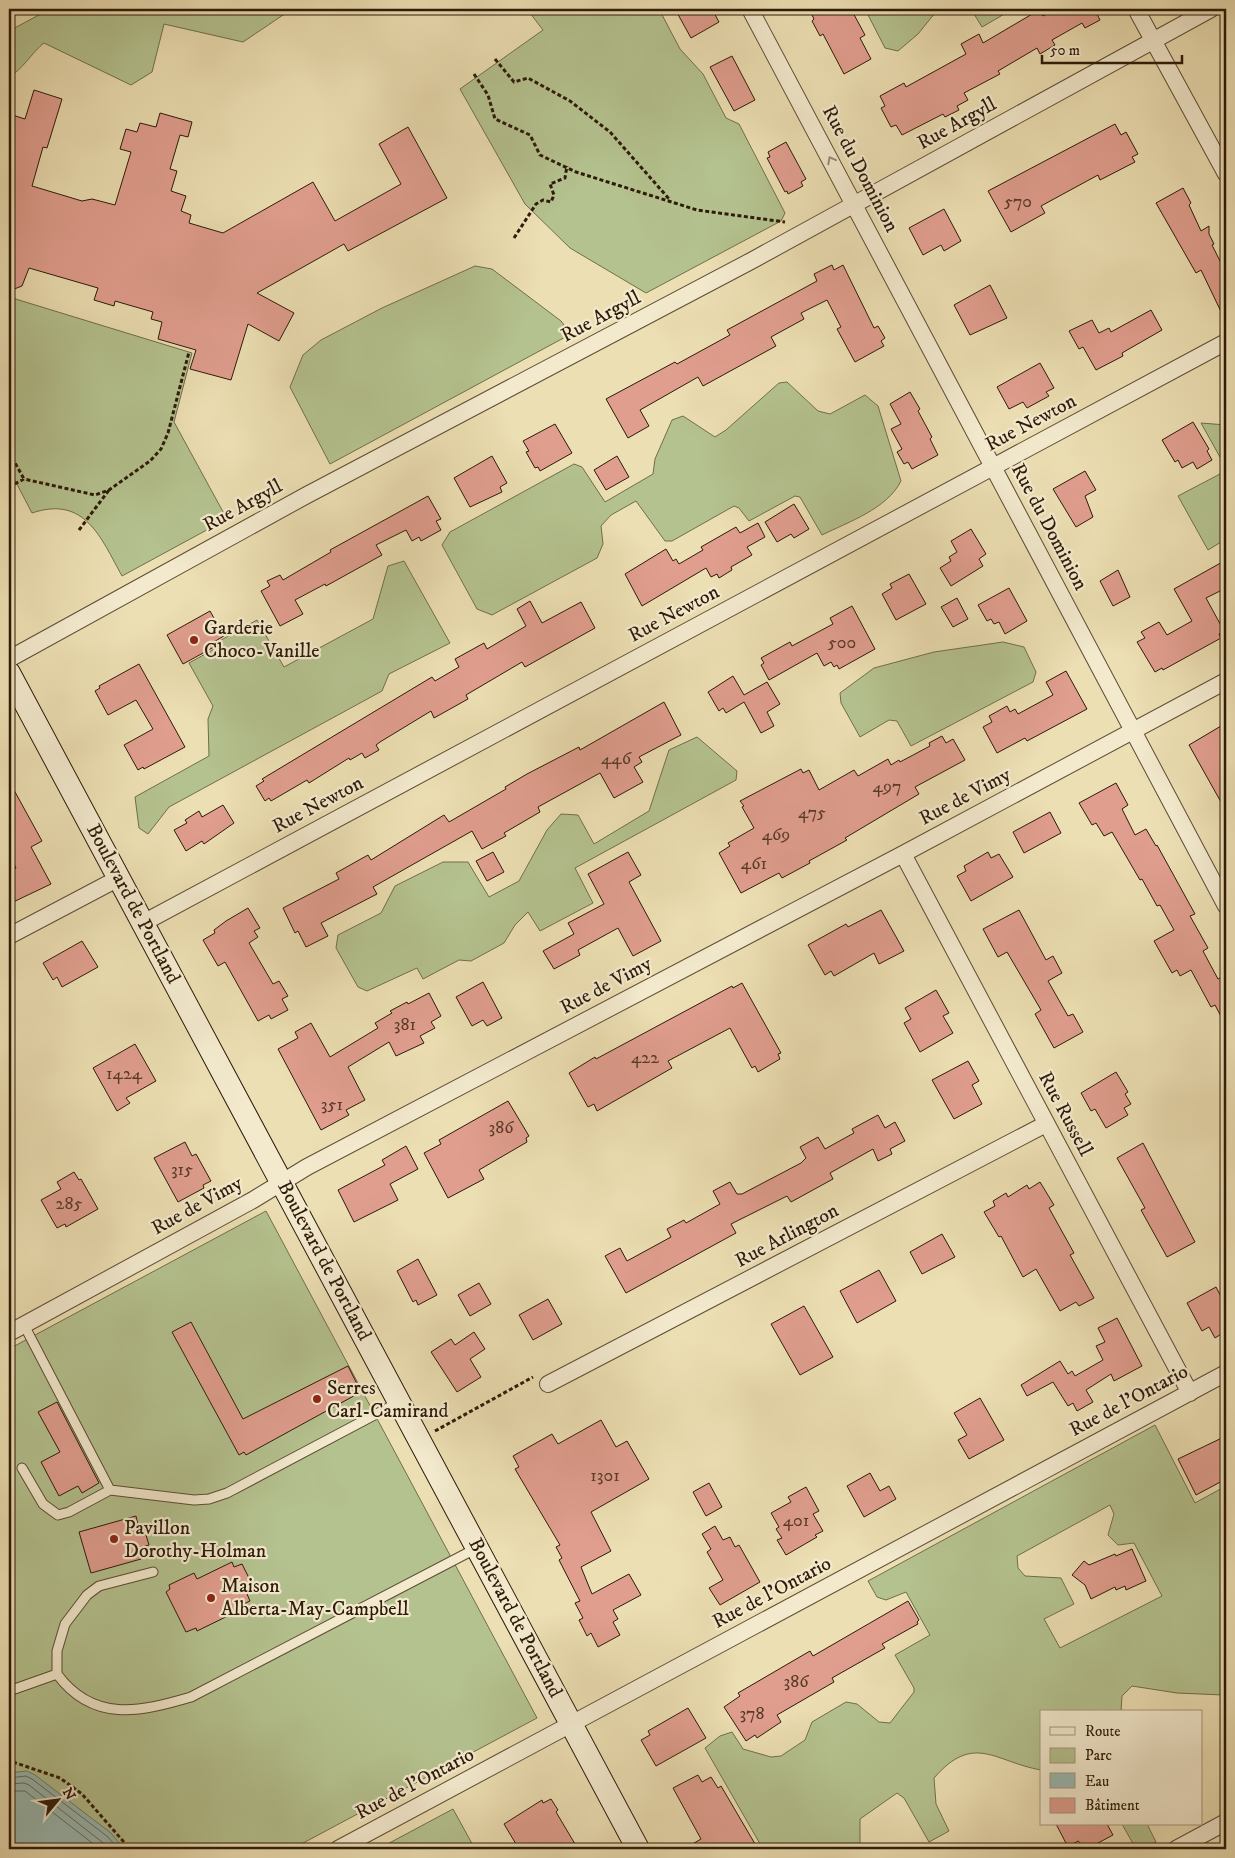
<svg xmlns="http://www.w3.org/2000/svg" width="1235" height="1858" font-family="'IM FELL DW Pica',serif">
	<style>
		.green { fill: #b4c28f; stroke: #706e4c; fill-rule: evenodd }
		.water { fill: #9abbb4; stroke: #6e7b70 }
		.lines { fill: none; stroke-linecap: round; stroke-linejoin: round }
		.shore { stroke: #646a5e; stroke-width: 1 }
		.building { fill: #e09e8e; stroke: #2d1a09 }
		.service-casing { stroke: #5d4b34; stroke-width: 11 }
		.minor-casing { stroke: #5d4b34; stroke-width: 18 }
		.secondary-casing { stroke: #2d1a09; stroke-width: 24 }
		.path { stroke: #2d1a09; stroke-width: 3; stroke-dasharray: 4 2.5; stroke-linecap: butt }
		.service { stroke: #f3eace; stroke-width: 9 }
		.minor { stroke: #f3eace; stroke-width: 16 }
		.secondary { stroke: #f3eace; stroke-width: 22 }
		.oneway { stroke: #9a8c75 }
		.poi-dot { fill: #8f2418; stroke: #f3eace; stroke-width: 2 }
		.labels { text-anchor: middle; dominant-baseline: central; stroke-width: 4.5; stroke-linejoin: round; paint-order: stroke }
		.number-label { font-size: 18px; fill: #5a3b2a }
		.street-label { font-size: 20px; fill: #2d1a09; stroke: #f3eace }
		.poi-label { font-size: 20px; fill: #2d1a09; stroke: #f3eace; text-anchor: start }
	</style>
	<rect width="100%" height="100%" fill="#ecdfb3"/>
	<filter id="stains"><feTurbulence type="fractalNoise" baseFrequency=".004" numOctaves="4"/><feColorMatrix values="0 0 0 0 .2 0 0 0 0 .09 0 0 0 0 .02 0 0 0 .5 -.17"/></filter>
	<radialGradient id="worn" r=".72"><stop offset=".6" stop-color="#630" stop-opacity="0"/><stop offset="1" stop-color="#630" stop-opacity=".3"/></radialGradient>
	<path class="green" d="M50,9H292L243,42L164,24L152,72L131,85L44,43C33,51 20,73 9,76V31Z
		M527,9H659L680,49L703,74L726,118L739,124L785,213L781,221L646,293L570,248L525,204L460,89L543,30Z
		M865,9H941L935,13L918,34L898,51L885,48Z
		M971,9H1013L982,27Z
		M475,266L492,269L561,321L571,334L330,464L290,387L303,355L321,340L382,308Z
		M9,297L192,353L174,422L227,519L122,576C101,538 85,495 32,513L9,469Z
		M787,382L818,411L830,414L865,395L878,406L901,481C887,509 848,522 822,535L800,497L795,496L749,521L739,508L734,506L672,541H665L636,501L611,515L601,526L603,544L597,558L492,615L477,609L442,545L450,532L574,464L582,467L605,502L653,474L655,459L672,420L683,416L715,437L726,430L779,383Z
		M1201,423L1226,425V539L1208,550L1178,496L1220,474L1225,466Z
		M404,561L450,643L389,674L382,691L169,807L148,834L139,828L135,797L209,756L208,719L213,706L189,663L216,648L214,644L257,620L284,667L373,619L388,566Z
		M1003,642L1024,647L1036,672L1033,682L911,746L897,721L889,720L860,737L841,703L840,693L874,668L934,652Z
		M697,737L737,771L736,780L575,868L593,903L540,931L528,912L515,925L504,943L471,961L459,960L423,979L417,968L367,991L358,987L336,948L338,935L381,913L395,886L443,862H468L489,897L519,881L547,830L561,814L578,815L594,844L649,811L669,750Z
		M266,1211L537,1718L292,1849H9V1349Z
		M1155,1425L1195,1503L1226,1486V1693L1223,1695L1177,1693L1132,1686L1122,1696L1121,1712H1041V1770C995,1762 974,1732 934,1778L936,1804L949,1831L929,1842L904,1798L897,1793L860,1819V1849H763L705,1748L720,1736L732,1732L743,1749L771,1757L781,1756L805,1740L812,1722L846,1702L857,1704L879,1722L890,1723L914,1692V1688L895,1655L930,1635L906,1592L886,1600L877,1597L868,1581ZM1110,1505L1114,1514L1108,1535L1118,1545L1134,1543L1162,1596L1060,1648L1044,1619L1074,1604L1061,1578L1025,1576L1018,1568L1017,1556Z
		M453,1809L475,1849H381L380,1848Z
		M1122,1824H1147L1156,1842L1142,1849H1136Z"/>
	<path class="water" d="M27,1771L35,1775L111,1833L124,1849H9V1773Z"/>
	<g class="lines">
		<path class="shore" d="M9,1778L26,1776L32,1779L108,1837L118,1849
			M9,1784L24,1783L29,1785L111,1849
			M9,1791H25L100,1849"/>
	</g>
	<path class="building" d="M675,9H712L719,22L691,38Z
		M809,9H851L865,35L860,38L871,59L844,74L823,34L820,36L812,21L814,19Z
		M1056,9H1106L1097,14L1100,20L1085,28L1082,23L1052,40L1055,45L1040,54L1037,48L998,71L1000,74L964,93L968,100L957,106L959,110L945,117L943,114L902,135L896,125L891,127L881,108L885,106L880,96L904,83L906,87L966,54L961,44L979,34L983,43L1039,10L1043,16Z
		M732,56L755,100L734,111L710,67Z
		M34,90L62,99L47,148L43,147L32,186L82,201L92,199L115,205L131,152L120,149L126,129L137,132L140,123L156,127L160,113L192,122L188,137L180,135L170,169L177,171L171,191L186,196L181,211L191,215L189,223L223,233L313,182L335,221L401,184L379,144L408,127L447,198L348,251L344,244L257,293L294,313L279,341L248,324L231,380L190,369L196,350L158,339L162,322L151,319L153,312L115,301L114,306L94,300L98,288L29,268L22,286L9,291V114L25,119Z
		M1115,124L1121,135L1126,132L1138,154L1132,157L1135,162L1100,180L1098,175L1041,206L1045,213L1011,232L988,191Z
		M786,142L806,179L801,182L803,186L788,194L787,191L785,192L767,158L770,157L768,152Z
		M1183,188L1191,203L1189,205L1201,231L1209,226V234L1214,244L1212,245L1226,273V322L1201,270L1196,273L1156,203Z
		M944,209L961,241L944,251L941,245L923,255L909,228Z
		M832,265L834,270L843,265L874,328L878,326L885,338L881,341L884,346L855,362L837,329L841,327L827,300L801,313L804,319L771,337L776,346L703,386L698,377L640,410L649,426L628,438L606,399L675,362L677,364L730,335L727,330L817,281L814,274Z
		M990,285L1007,318L970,335L954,305Z
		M1151,310L1162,330L1122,353L1123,356L1096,370L1083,347L1079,349L1069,331L1092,320L1099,333L1109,328L1111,332Z
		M1040,363L1054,388L1046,392L1049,396L1027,408L1023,402L1009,409L997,387Z
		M910,392L920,409L918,411L932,437L930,439L938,455L912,469L908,462L904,464L897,452L902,449L891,429L901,424L890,404Z
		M1193,422L1209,449L1207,451L1212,460L1197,469L1193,462L1182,468L1178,460L1175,462L1162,440Z
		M555,424L572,453L540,471L538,467L535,468L526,452L529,451L523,441Z
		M492,456L507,483L500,487L502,492L470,507L454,478Z
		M617,456L629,477L606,490L594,470Z
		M1085,471L1096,490L1085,496L1093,517L1076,527L1053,489Z
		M428,496L441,519L436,521L441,530L421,541L419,537L412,541L406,530L376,545L382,555L326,586L325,584L295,600L303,614L280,626L261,591L270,586L267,581L280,575L283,580L331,552L330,550Z
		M794,504L809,529L794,538L791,534L777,542L765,522Z
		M758,523L765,537L747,547L752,555L731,567L732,570L719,578L717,574L711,577L706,568L642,606L625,574L666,549L673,561L676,559L679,564L703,550L701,547L736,527L740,533Z
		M971,529L986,554L979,559L983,566L951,586L940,568L951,561L949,557L957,552L951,541Z
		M1226,560V588L1206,598L1224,631L1219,634L1221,638L1163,670L1162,668L1155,672L1137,642L1145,638L1141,632L1159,622L1167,635L1192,621L1174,589Z
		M1118,570L1130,597L1113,606L1100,581Z
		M909,574L926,604L896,620L882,594L892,588L890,584Z
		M1009,588L1027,621L1005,634L999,622L994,624L991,619L987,621L978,605Z
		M957,598L968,619L953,627L941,607Z
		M530,601L542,623L581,602L595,628L525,667L522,662L466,695L468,699L434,718L431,711L380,742L376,745L379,750L365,758L362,753L350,760L349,758L309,783L307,780L271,801L269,798L265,801L256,786L264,781L262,779L432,677L435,681L459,667L455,659L484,643L487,649L526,626L517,609Z
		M852,606L875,649L839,669L837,665L834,667L831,662L824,666L817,653L769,680L761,665L764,663L761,658L790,642L792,646L833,624L830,618Z
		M210,611L224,636L212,643L214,647L183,664L167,635Z
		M139,664L185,747L144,769L143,767L138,770L124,745L153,729L136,700L108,715L95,691L100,688L99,686Z
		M1066,671L1087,709L1027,741L1025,738L997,753L983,727L992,722L989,716L1007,706L1010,712L1015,709L1018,714L1053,695L1046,682Z
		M733,676L744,695L767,682L780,704L767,712L774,726L761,733L744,702L726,713L723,708L719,711L708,692Z
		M664,702L681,735L639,757L642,762L634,767L643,782L614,798L600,773L538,807L540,812L504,833L506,836L482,849L472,831L373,887L377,894L321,923L328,936L306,947L298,931L295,933L283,908L339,879L336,873L368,855L371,860L444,815L449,822L506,789L505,787L527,774L579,747L580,750Z
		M1226,723V811L1189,745Z
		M942,736L946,743L953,739L965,760L915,787L919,794L845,838L847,840L809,861L810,863L782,878L779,873L741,893L719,853L730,846L728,843L754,828L742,807L744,806L740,801L801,769L803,773L809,770L819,790L854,770L858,776L888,759L891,765L899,760L900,762L930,746L929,743Z
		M9,781L42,841L31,847L51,884L9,904V872L16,868L9,854Z
		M1116,783L1128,805L1122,809L1135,835L1146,829L1156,846L1157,845L1195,914L1190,916L1208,948L1203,951L1218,979L1226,975V1026L1215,1005L1211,1007L1191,970L1180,976L1177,970L1172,973L1154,941L1174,930L1160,905L1157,906L1142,879L1140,880L1112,832L1104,836L1096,823L1092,825L1079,803Z
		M223,805L234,823L204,844L202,841L186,851L174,830L187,823L185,820L199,811L202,817Z
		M1050,812L1061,833L1024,853L1013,832Z
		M493,852L504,872L487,881L476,861Z
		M628,852L641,875L629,882L661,941L633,956L618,928L578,950L580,955L554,969L543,951L574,934L568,923L604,904L588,874Z
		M988,852L991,858L999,854L1013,877L971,901L957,876L966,871L964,866Z
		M248,908L260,928L254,931L258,937L249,943L273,984L279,981L288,996L282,999L288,1010L271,1019L269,1015L258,1021L225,962L218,966L203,940L215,933L214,930L226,921Z
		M881,910L904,951L879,964L874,953L834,976L831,971L825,975L808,945L846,924L848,927Z
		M1019,910L1046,960L1053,956L1062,973L1048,981L1068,1016L1073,1014L1083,1032L1054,1048L1035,1014L1041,1010L1007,952L998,957L983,929Z
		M82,941L98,967L62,987L57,977L53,980L43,963Z
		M483,982L502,1018L487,1026L483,1020L472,1026L456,997Z
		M742,983L781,1053L778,1054L780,1059L758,1072L755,1066L752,1068L730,1028L668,1061L672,1068L597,1111L594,1104L588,1107L569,1073L595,1057L596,1059L732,986L733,988Z
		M936,990L949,1013L943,1016L953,1033L920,1052L904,1023L911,1019L905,1008Z
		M429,993L441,1016L431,1022L435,1028L420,1036L424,1043L396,1056L389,1042L348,1067L365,1100L346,1110L349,1115L321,1130L278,1049L298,1038L295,1032L311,1023L330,1057L378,1028L375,1023L392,1013L390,1011L407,1002L408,1004Z
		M135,1044L156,1081L126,1098L130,1103L117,1111L93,1068Z
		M968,1061L979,1081L972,1085L982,1104L954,1119L932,1080Z
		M1116,1072L1128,1092L1125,1094L1131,1104L1124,1108L1128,1115L1106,1128L1095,1109L1091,1111L1081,1093Z
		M508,1101L529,1136L526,1138L527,1142L479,1170L484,1179L448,1198L424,1153L441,1144L439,1140Z
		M878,1115L885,1128L895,1122L905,1141L890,1149L892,1154L878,1161L873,1149L830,1173L833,1179L791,1202L787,1196L731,1224L736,1233L626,1293L605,1256L620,1248L627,1261L671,1237L667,1229L684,1220L686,1223L720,1204L713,1191L730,1182L737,1194H742L801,1163L806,1158L800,1147L818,1137L825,1149L854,1133L852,1129Z
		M185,1142L192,1156L196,1154L211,1181L203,1185L204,1188L178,1202L154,1158Z
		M1143,1143L1195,1242L1167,1257L1141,1210L1145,1208L1117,1158Z
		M406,1146L418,1169L390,1184L398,1200L354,1222L338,1190L385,1165L382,1160Z
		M74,1172L79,1180L81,1179L98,1209L66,1227L65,1224L57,1228L41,1200L61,1189L57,1182Z
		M1040,1182L1054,1205L1049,1208L1074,1253L1070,1255L1094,1298L1079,1306L1076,1302L1060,1311L1036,1269L1023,1277L1001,1236L999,1237L984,1212L995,1206L993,1201L1006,1193L1008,1197L1027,1185L1029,1189Z
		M942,1234L955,1257L922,1274L910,1252Z
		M418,1259L437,1295L418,1305L416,1300L413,1302L397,1271Z
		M879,1270L896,1301L857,1323L840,1291Z
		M479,1283L491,1304L470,1316L458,1295Z
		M1216,1287L1226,1306V1331L1215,1338L1209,1327L1202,1331L1187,1303Z
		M548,1299L562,1324L533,1340L519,1315Z
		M804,1306L833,1357L800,1375L771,1324Z
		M1117,1318L1142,1366L1114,1381L1111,1374L1086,1390L1093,1402L1077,1411L1073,1403L1068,1406L1053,1382L1027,1396L1021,1385L1060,1361L1068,1374L1072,1371L1075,1376L1103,1360L1096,1346L1105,1342L1098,1328Z
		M191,1322L243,1419L348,1366L361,1392L246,1455L244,1452L239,1455L172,1332Z
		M474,1332L485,1349L470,1359L481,1377L457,1392L431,1352L451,1339L455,1345Z
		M980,1398L1004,1440L969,1459L958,1440L967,1435L954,1413Z
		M57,1402L99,1483L82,1493L78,1486L59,1496L41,1462L60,1452L38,1412Z
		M601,1420L616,1447L627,1441L649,1479L591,1512L611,1551L581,1567L592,1594L629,1574L641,1595L613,1610L618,1619L613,1622L620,1635L598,1647L591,1633L587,1636L579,1620L583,1618L575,1603L580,1601L559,1560L562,1558L556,1547L560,1545L515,1469L519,1467L513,1456L552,1434L558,1444Z
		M1226,1436V1479L1196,1495L1178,1459Z
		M870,1473L880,1491L889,1486L896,1499L864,1517L847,1486Z
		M709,1483L722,1507L706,1516L693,1492Z
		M806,1487L819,1511L813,1514L823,1531L815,1535L817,1537L786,1555L777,1540L782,1538L776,1529L779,1527L771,1513L791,1502L788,1497Z
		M136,1516L139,1529L144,1528L149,1545L138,1548L141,1559L91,1573L79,1532Z
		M715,1526L723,1540L730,1537L735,1547L739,1545L760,1582L720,1605L709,1588L723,1580L707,1552L711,1549L702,1534Z
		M1132,1549L1146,1581L1126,1590L1125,1586L1116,1590L1115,1587L1091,1599L1085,1585L1072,1575L1084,1561L1089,1565L1115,1554L1116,1556Z
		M232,1562L234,1567L242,1564L255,1590L247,1594L250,1601L240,1606L242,1609L197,1631L196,1628L186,1632L166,1592L170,1589L169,1585L194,1573L197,1579Z
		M908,1601L919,1620L917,1622L918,1624L882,1644L885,1648L832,1678L834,1682L777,1715L781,1722L757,1738L755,1735L746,1741L724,1707L740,1696L738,1693L810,1651L813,1656Z
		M688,1708L706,1738L656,1766L641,1740L650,1735L648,1731Z
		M698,1775L702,1782L711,1777L718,1788L721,1786L758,1849H684L701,1839L673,1788Z
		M551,1799L558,1810L556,1812L578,1849H519L504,1824L542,1800L543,1803Z
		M1056,1824H1107L1113,1835L1087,1849L1078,1841L1068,1847Z"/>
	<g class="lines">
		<defs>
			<path id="service" d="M24,1325L110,1490
				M22,1468L43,1504L58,1515L69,1512L110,1490L194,1500L209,1499L227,1493L399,1402
				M57,1674V1651L65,1624L87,1595L99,1586L153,1572
				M9,1691L57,1674C93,1723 140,1712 191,1697L477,1548"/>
			<path id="minor" d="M750,9L1226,906
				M1136,9L1226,174
				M9,659L307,495L751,261L1211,9
				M903,854L1190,1393
				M143,923L1226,342
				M9,936L119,878
				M9,1333L253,1200L307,1167L903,854L1226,681
				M548,1384L1046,1124
				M338,1849L1226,1373
				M1176,1849L1226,1822"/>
			<path id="secondary" d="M9,673L638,1849"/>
		</defs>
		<use href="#service" class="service-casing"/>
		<use href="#minor" class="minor-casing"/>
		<use href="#secondary" class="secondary-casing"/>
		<path class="path" d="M495,59L514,82L528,78L570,101L610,132L670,200
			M474,74L488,95L495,119L530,135L540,155L576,172L697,210L785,222
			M514,238L536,204L543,200L551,202L554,195L550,184L565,178L567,166
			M9,452L24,479
			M9,487L24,479L95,495L109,490L150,461L161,449L168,433L189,352
			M79,530L109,490
			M435,1431L533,1377
			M9,1743L13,1762L60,1778L82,1794L123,1841L128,1849"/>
		<use href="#service" class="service"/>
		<use href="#minor" class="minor"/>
		<use href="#secondary" class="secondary"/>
	</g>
	<defs><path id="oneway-chevron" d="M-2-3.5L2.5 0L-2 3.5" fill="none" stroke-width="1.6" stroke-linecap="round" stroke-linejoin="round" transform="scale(1.25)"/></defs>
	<use class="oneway" href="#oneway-chevron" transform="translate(831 160) rotate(-118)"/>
	<g class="poi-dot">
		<circle cx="194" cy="640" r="5"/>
		<circle cx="317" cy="1399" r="5"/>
		<circle cx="114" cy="1539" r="5"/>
		<circle cx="211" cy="1598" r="5"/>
	</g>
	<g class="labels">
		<g class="number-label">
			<text x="1018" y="202">570</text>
			<text x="842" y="643">500</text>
			<text x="616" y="759">446</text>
			<text x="887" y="787">497</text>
			<text x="812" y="813">475</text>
			<text x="776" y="835">469</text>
			<text x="754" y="864">461</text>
			<text x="405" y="1025">381</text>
			<text x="645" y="1058">422</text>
			<text x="124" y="1074">1424</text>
			<text x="332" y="1105">351</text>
			<text x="501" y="1128">386</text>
			<text x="182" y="1170">315</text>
			<text x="69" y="1204">285</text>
			<text x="605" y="1476">1301</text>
			<text x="796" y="1521">401</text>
			<text x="796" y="1682">386</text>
			<text x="752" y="1714">378</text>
		</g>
		<g class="street-label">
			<text transform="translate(957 124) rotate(-29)">Rue Argyll</text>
			<text transform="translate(860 169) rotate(62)">Rue du Dominion</text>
			<text transform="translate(601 317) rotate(-28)">Rue Argyll</text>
			<text transform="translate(1031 423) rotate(-28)">Rue Newton</text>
			<text transform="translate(243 506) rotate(-29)">Rue Argyll</text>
			<text transform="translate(1049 527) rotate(62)">Rue du Dominion</text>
			<text transform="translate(674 614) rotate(-28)">Rue Newton</text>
			<text transform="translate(965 797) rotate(-28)">Rue de Vimy</text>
			<text transform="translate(318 805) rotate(-28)">Rue Newton</text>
			<text transform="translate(133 904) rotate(62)">Boulevard de Portland</text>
			<text transform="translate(606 986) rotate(-28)">Rue de Vimy</text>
			<text transform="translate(1065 1114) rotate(62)">Rue Russell</text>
			<text transform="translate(197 1206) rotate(-29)">Rue de Vimy</text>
			<text transform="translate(787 1236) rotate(-28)">Rue Arlington</text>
			<text transform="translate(324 1261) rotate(62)">Boulevard de Portland</text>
			<text transform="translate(1129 1401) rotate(-28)">Rue de l'Ontario</text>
			<text transform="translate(772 1593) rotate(-28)">Rue de l'Ontario</text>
			<text transform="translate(515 1618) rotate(62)">Boulevard de Portland</text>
			<text transform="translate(415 1784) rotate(-28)">Rue de l'Ontario</text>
		</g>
		<g class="poi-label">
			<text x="204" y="628">Garderie<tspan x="204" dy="23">Choco-Vanille</tspan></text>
			<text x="327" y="1388">Serres<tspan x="327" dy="23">Carl-Camirand</tspan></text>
			<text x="124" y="1528">Pavillon<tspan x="124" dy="23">Dorothy-Holman</tspan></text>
			<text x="221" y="1586">Maison<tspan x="221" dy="23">Alberta-May-Campbell</tspan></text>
		</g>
	</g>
	<rect width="1235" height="1858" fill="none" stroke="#ecdfb3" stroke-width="30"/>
	<rect x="10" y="10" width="1215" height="1838" fill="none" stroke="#2d1a09" stroke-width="2.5"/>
	<rect x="15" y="15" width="1205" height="1828" fill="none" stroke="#2d1a09"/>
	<rect x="1040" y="1710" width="162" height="115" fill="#f3eace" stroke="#a4977f"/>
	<rect x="1050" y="1727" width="25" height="8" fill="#f3eace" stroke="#a4977f"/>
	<text x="1085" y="1736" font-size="15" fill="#2d1a09">Route</text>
	<rect x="1050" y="1748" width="25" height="15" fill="#b4c28f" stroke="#a4977f"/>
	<text x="1085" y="1760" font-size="15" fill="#2d1a09">Parc</text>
	<rect x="1050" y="1773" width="25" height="15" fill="#9abbb4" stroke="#a4977f"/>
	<text x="1085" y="1786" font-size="15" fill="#2d1a09">Eau</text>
	<rect x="1050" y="1798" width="25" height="15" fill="#e09e8e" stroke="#a4977f"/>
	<text x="1085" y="1810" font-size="15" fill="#2d1a09">Bâtiment</text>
	<g transform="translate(58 1800) rotate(61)" stroke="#f3eace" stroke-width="4" paint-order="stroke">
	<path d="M0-4L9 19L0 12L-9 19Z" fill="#2d1a09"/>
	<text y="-8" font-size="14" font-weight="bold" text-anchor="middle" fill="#2d1a09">N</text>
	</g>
	<path d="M1042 55v8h140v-8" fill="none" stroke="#2d1a09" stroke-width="2.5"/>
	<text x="1050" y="55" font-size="15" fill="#2d1a09" stroke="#f3eace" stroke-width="4" paint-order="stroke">50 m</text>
	<rect width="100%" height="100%" filter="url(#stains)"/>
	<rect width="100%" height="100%" fill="url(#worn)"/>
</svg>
